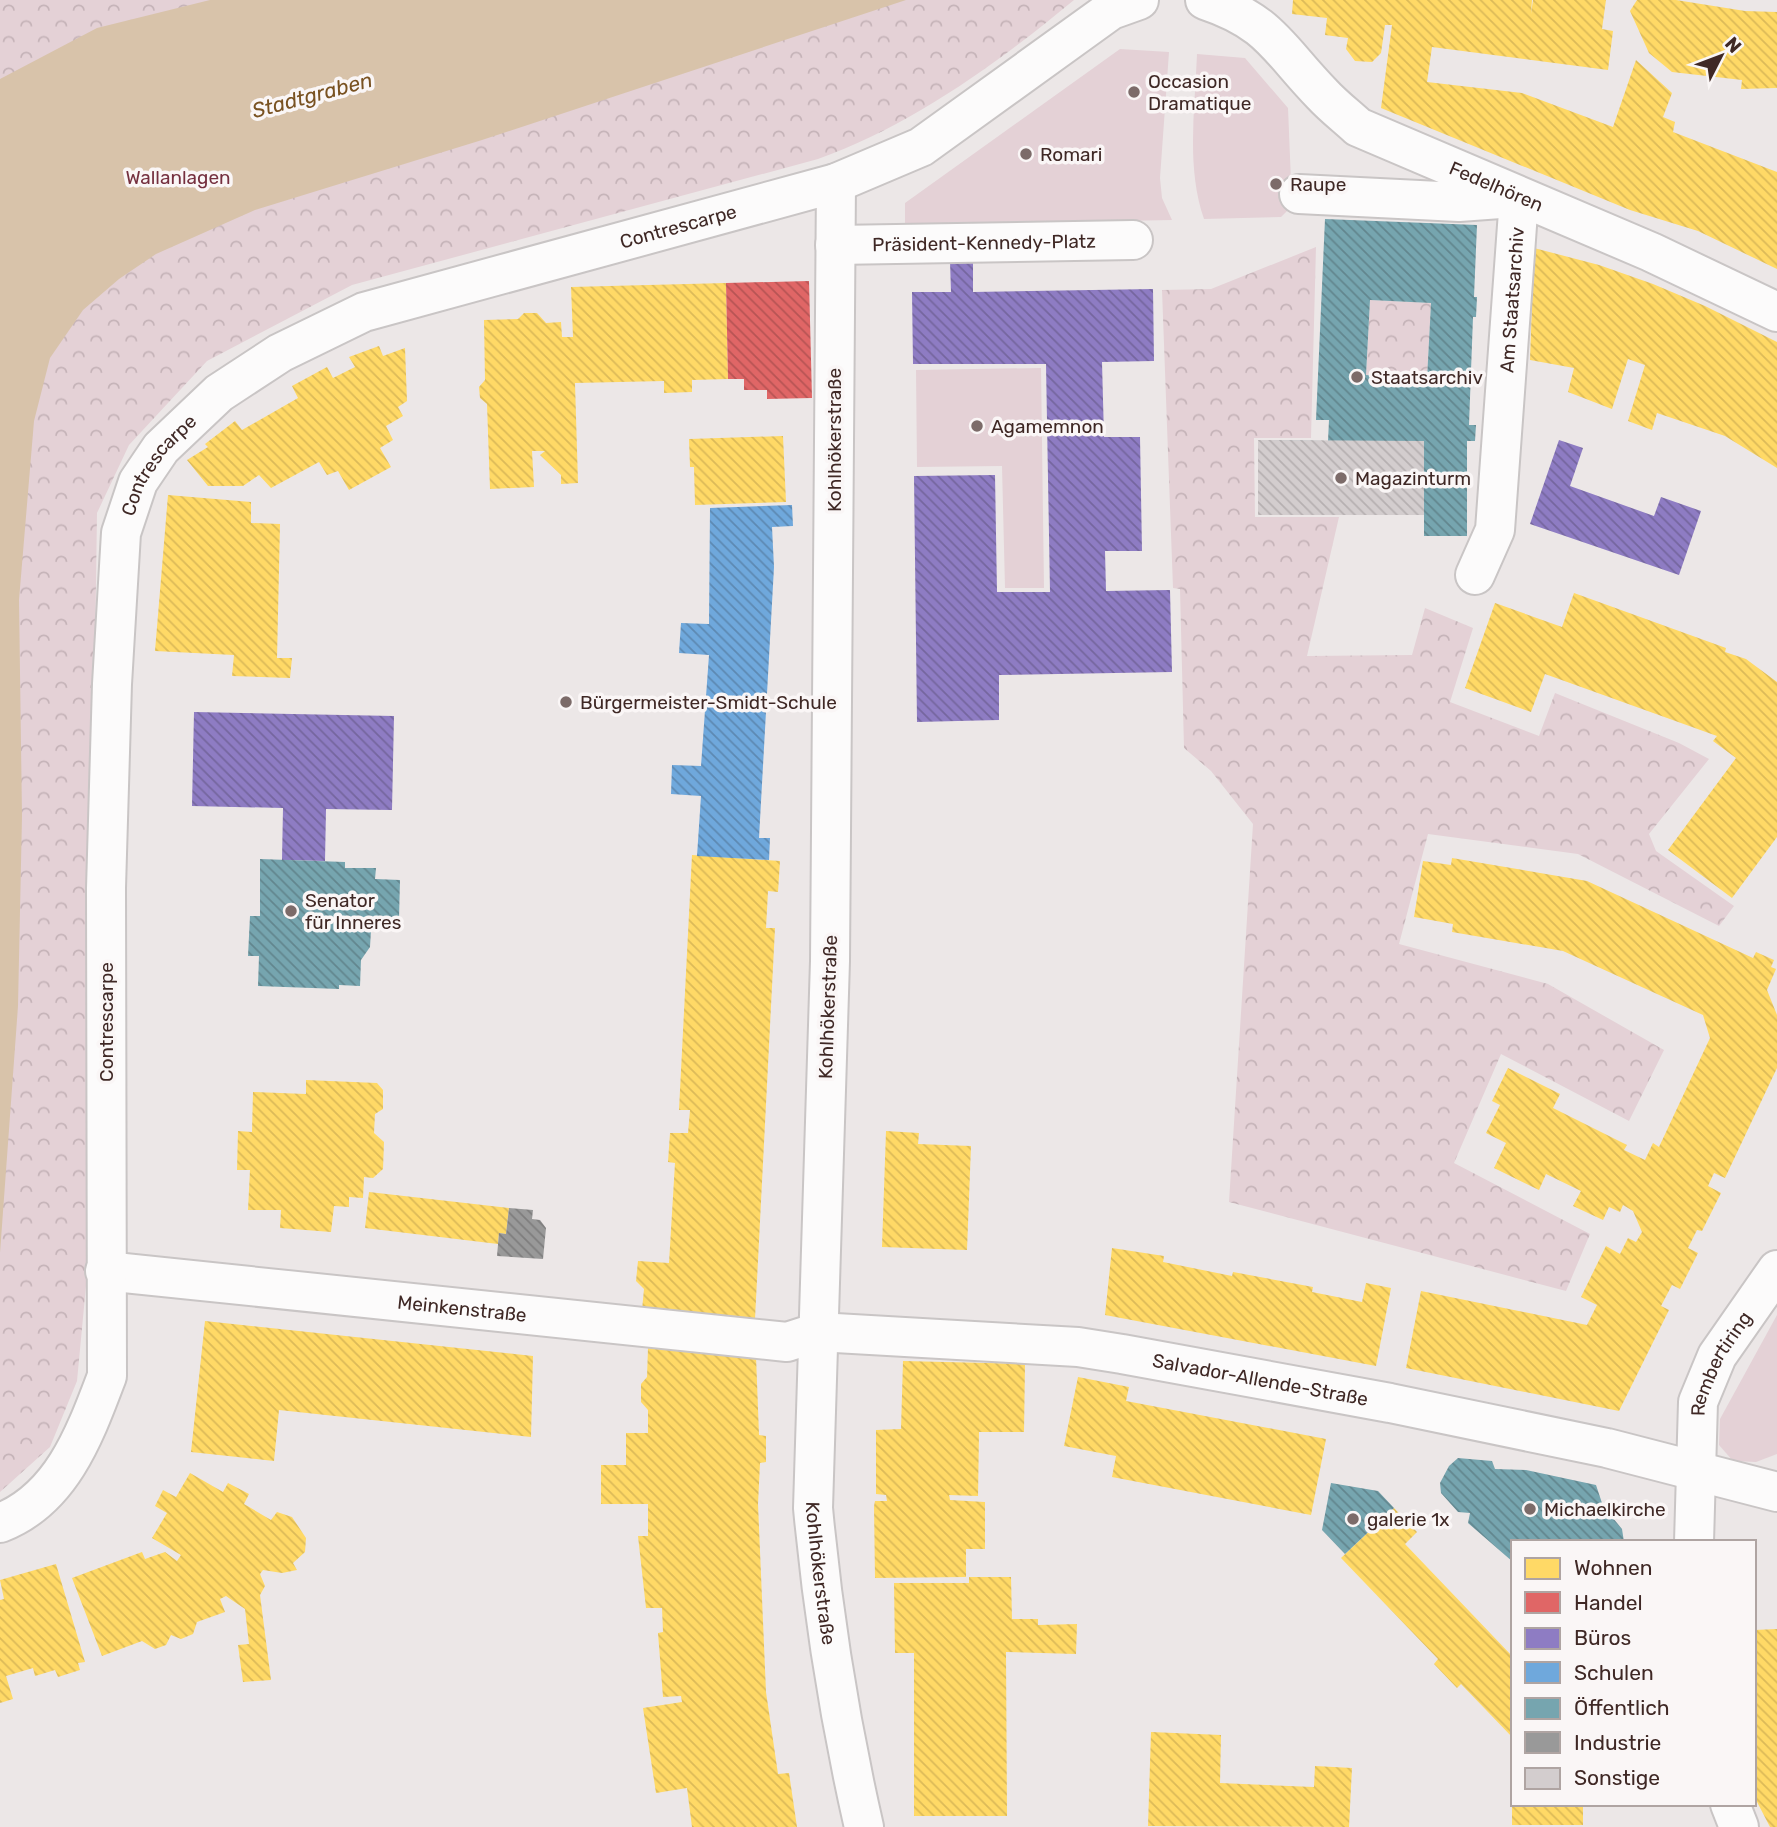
<svg xmlns="http://www.w3.org/2000/svg" width="1777" height="1827" font-family="Rubik,sans-serif">
	<style>
		.green { fill: #e4d1d6 }
		.park { fill: url(#park-crowns) }
		.water { fill: #d8c3aa }
		.homes { fill: url(#homes-back-hatch) }
		.shops { fill: url(#shops-back-hatch) }
		.offices { fill: url(#offices-back-hatch) }
		.schools { fill: url(#schools-back-hatch) }
		.public { fill: url(#public-back-hatch); fill-rule: evenodd }
		.industry { fill: url(#industry-back-hatch) }
		.building { fill: url(#building-back-hatch) }
		.lines { fill: none; stroke-linecap: round; stroke-linejoin: round }
		.minor-casing { stroke: #c9c5c5; stroke-width: 42 }
		.minor { stroke: #fcfbfb; stroke-width: 38 }
		.poi-dot { fill: #7c6b69; stroke: #faf6f6; stroke-width: 2.5 }
		.labels { text-anchor: middle; dominant-baseline: central; stroke-width: 7; stroke-linejoin: round; paint-order: stroke }
		.poi-label { font-size: 19px; fill: #3f2825; stroke: #faf6f6; text-anchor: start }
		.park-label { font-size: 19px; fill: #75303f; stroke: #faf6f6 }
		.street-label { font-size: 19px; fill: #3f2825; stroke: #faf6f6 }
		.water-label { font-size: 21px; font-style: italic; fill: #795221; stroke: #faf6f6 }
	</style>
	<defs>
		<pattern id="park-crowns" width="20" height="18" patternUnits="userSpaceOnUse" patternTransform="scale(1.75)"><rect width="20" height="18" fill="#e4d1d6"/><path d="M2 6a3 3 0 1 1 6 0M12 15a3 3 0 1 1 6 0" fill="none" stroke="#c5b3b8"/></pattern>
		<pattern id="homes-back-hatch" width="6" height="6" patternUnits="userSpaceOnUse" patternTransform="scale(1.75)"><rect width="6" height="6" fill="#ffd966"/><path d="M-1 5l2 2M0 0l6 6M5-1l2 2" fill="none" stroke="#dcba58"/></pattern>
		<pattern id="shops-back-hatch" width="6" height="6" patternUnits="userSpaceOnUse" patternTransform="scale(1.75)"><rect width="6" height="6" fill="#e06666"/><path d="M-1 5l2 2M0 0l6 6M5-1l2 2" fill="none" stroke="#b75454"/></pattern>
		<pattern id="offices-back-hatch" width="6" height="6" patternUnits="userSpaceOnUse" patternTransform="scale(1.75)"><rect width="6" height="6" fill="#8e7cc3"/><path d="M-1 5l2 2M0 0l6 6M5-1l2 2" fill="none" stroke="#75669e"/></pattern>
		<pattern id="schools-back-hatch" width="6" height="6" patternUnits="userSpaceOnUse" patternTransform="scale(1.75)"><rect width="6" height="6" fill="#6fa8dc"/><path d="M-1 5l2 2M0 0l6 6M5-1l2 2" fill="none" stroke="#5d89b2"/></pattern>
		<pattern id="public-back-hatch" width="6" height="6" patternUnits="userSpaceOnUse" patternTransform="scale(1.75)"><rect width="6" height="6" fill="#76a5af"/><path d="M-1 5l2 2M0 0l6 6M5-1l2 2" fill="none" stroke="#62868e"/></pattern>
		<pattern id="industry-back-hatch" width="6" height="6" patternUnits="userSpaceOnUse" patternTransform="scale(1.75)"><rect width="6" height="6" fill="#999"/><path d="M-1 5l2 2M0 0l6 6M5-1l2 2" fill="none" stroke="#7e7d7d"/></pattern>
		<pattern id="building-back-hatch" width="6" height="6" patternUnits="userSpaceOnUse" patternTransform="scale(1.75)"><rect width="6" height="6" fill="#d3cdce"/><path d="M-1 5l2 2M0 0l6 6M5-1l2 2" fill="none" stroke="#b6b0b1"/></pattern>
	</defs>
	<rect width="100%" height="100%" fill="#ece7e7"/>
	<path class="green" d="M1120,49L1169,52L1160,178L1162,198L1172,220L905,225V203Z
		M1197,54L1245,58L1288,108L1292,206L1281,217L1204,219C1186,167 1195,109 1197,54Z
		M1041,368L1044,588H1005L1002,466L917,467L916,370Z
		M1777,1315V1454L1756,1462L1733,1461L1719,1445L1720,1419Z"/>
	<path class="park" d="M0,0H1074C998,63 911,126 818,159L352,285L207,361L129,445L97,513L86,1286L77,1381L50,1447L0,1492Z
		M1316,247L1311,438H1254L1255,517H1339L1307,656L1412,655L1425,608L1473,628L1450,702L1539,736L1555,693L1679,743L1709,759L1649,834L1656,851L1734,906L1719,926L1578,854L1428,834L1399,944L1548,984L1664,1050L1629,1121L1501,1054L1454,1163L1590,1234L1566,1291L1229,1202L1253,824L1211,771L1184,748L1180,589L1173,588L1162,290L1211,289Z
		M1370,300L1431,303L1427,379L1366,375Z"/>
	<path class="water" d="M210,0H906L482,140L255,210L156,254L119,279L83,310L50,358L34,421L19,600L22,816L18,1006L0,1253V79L97,28Z"/>
	<path class="homes" d="M1293,0H1532L1531,14L1533,0H1606L1602,29L1613,31L1608,70L1432,47L1427,82L1522,93L1613,127L1636,60L1672,93L1663,117L1675,122L1673,132L1777,172V269L1698,231L1630,210L1381,108L1392,25H1385L1381,53L1372,62L1355,61L1346,49L1348,38L1325,35L1327,18L1292,14Z
		M1637,0H1676L1745,11L1777,12V88L1741,89L1742,80L1672,72L1649,53L1630,11Z
		M1534,248L1599,265L1653,284L1705,306L1777,342V468L1725,436L1657,413L1652,430L1628,421L1645,365L1628,359L1612,409L1568,392L1574,368L1530,360Z
		M726,283L728,379L692,380V392L664,393V381L575,383L578,483L561,484V475L540,455L545,451H532L534,487L490,489L487,404L480,398L479,387L485,380L484,320L518,319L524,313H537L546,323L561,322L562,337H573L571,287Z
		M379,346L383,356L405,348L407,401L398,407L403,416L386,426L393,440L380,448L391,467L349,490L338,471L327,475L319,462L271,488L259,475L243,486H208L187,460L208,447L205,444L235,421L242,430L298,398L292,386L327,367L333,378L355,367L349,357Z
		M783,436L786,502L695,505L694,467H690L689,439Z
		M168,495L251,502V523L280,524L277,658H292L290,678L232,676L234,655L155,651Z
		M1574,593L1726,648L1725,652L1746,659L1777,682V837L1732,898L1668,850L1736,758L1713,741L1717,736L1545,674L1531,712L1465,688L1495,603L1562,627Z
		M692,855L780,861L778,892L768,891L766,928H775L755,1319L642,1310L644,1289L636,1281L638,1261L669,1263L675,1163L668,1162L670,1133H688L690,1110H679Z
		M1452,858L1587,881L1753,958L1756,952L1774,960L1771,967L1776,969L1767,990L1777,1015V1068L1725,1178L1714,1173L1708,1186L1721,1193L1702,1231L1697,1230L1688,1248L1698,1253L1680,1289L1672,1285L1661,1306L1669,1310L1619,1411L1406,1368L1421,1291L1587,1325L1597,1305L1581,1297L1606,1246L1620,1254L1628,1238L1636,1242L1642,1232L1633,1211L1623,1205L1620,1212L1609,1207L1603,1220L1573,1206L1581,1191L1546,1174L1539,1190L1494,1168L1506,1143L1486,1133L1500,1105L1492,1101L1508,1068L1560,1094L1553,1108L1627,1145L1624,1150L1645,1160L1653,1143L1659,1147L1710,1038L1703,1015L1563,951L1452,932L1453,924L1414,917L1423,861L1451,865Z
		M306,1080L377,1083L383,1090V1109L375,1114L374,1133L384,1142L383,1169L373,1178L364,1177L363,1198L349,1197V1207L334,1206L331,1232L280,1228L281,1210H248L250,1170H237L238,1131L252,1132L253,1092L306,1094Z
		M886,1131L919,1133L918,1144L971,1146L967,1250L882,1247Z
		M369,1192L509,1208L506,1234L499,1233L498,1244L365,1228Z
		M1112,1248L1164,1256L1163,1262L1232,1276L1233,1272L1313,1287L1312,1292L1362,1302L1366,1283L1391,1288L1376,1366L1105,1315Z
		M205,1321L533,1356L531,1437L279,1410L274,1461L191,1452Z
		M648,1348L756,1356L759,1435L766,1436V1462L760,1463L758,1504L766,1692L778,1774L789,1773L797,1827H692L687,1788L656,1793L643,1708L682,1702L681,1696L663,1697L658,1633L663,1632L662,1608H646L638,1536H648V1504H601V1465H626V1433H648V1410L641,1402V1384L647,1377Z
		M903,1361L1025,1364L1024,1432H979L978,1496L949,1495L950,1500L985,1502V1549H966V1577L875,1578L874,1506L875,1501H887L886,1495L876,1494V1430L901,1429Z
		M1078,1377L1129,1387L1126,1401L1326,1439L1311,1515L1112,1477L1116,1456L1064,1446Z
		M190,1473L223,1492L228,1483L249,1494L244,1504L271,1520L277,1512L292,1517L306,1538L305,1552L293,1563L297,1570L282,1573L263,1570L260,1574L265,1586L260,1595L271,1680L243,1682L238,1645L249,1644L245,1609L226,1596L220,1599L225,1612L197,1622L193,1634L181,1639L171,1635L166,1645L155,1649L142,1641L102,1656L72,1578L142,1552L145,1559L165,1552L177,1561L181,1555L152,1538L167,1513L155,1506L163,1490L176,1497Z
		M1394,1508L1417,1532L1405,1544L1513,1657V1738L1461,1684L1457,1688L1434,1664L1438,1659L1341,1558Z
		M56,1564L85,1662L78,1663L80,1670L58,1677L55,1670L35,1676L33,1668L6,1676L13,1699L0,1703V1600L4,1599L0,1580Z
		M969,1577H1011L1012,1619H1038V1625L1077,1624L1076,1654L1006,1652L1007,1816H914V1653H895L894,1583H969Z
		M1777,1629V1827H1770L1754,1796V1630Z
		M1151,1732L1221,1735L1220,1783L1314,1787L1315,1766L1352,1768L1349,1827L1148,1826Z
		M1512,1804H1583V1825H1512Z"/>
	<path class="shops" d="M809,281L812,398L767,399V390H744V379H728L726,283Z"/>
	<path class="offices" d="M950,261H973V292L1153,289L1154,361L1102,362L1104,437H1140L1142,551H1105L1106,591L1170,590L1172,672L999,675V720L917,722L914,476L995,475L997,592H1050L1046,364H913L912,292H951Z
		M1559,440L1583,448L1570,486L1654,516L1661,497L1701,511L1679,575L1530,524Z
		M194,712L394,716L392,810L326,809L325,861L282,860L283,808L192,806Z"/>
	<path class="schools" d="M792,505L793,526L772,527L774,567L759,838H770L769,860L697,856L701,796L671,794L672,765L701,766L709,655L679,653L681,623L709,624L710,508Z"/>
	<path class="public" d="M1325,219L1477,225L1474,297H1477L1476,317H1473L1469,425H1476L1475,441H1467V536H1424V515H1258V440L1328,441L1329,420H1316ZM1370,300L1431,303L1427,379L1366,375Z
		M260,859L345,862V868H376L375,879L400,880L399,919L363,917L371,930L370,947L361,960L360,986L339,985V989L258,986L259,956H248L250,916H260Z
		M1458,1458L1492,1461L1495,1469L1526,1470L1596,1485L1603,1506L1622,1529L1624,1542H1513V1562L1468,1523L1470,1513L1458,1512L1441,1493L1440,1483L1449,1466Z
		M1331,1483L1378,1491L1394,1508L1345,1554L1322,1530Z"/>
	<path class="industry" d="M509,1208L533,1210L532,1219L540,1220L546,1228L543,1259L497,1256L499,1233L506,1234Z"/>
	<path class="building" d="M1258,440L1424,441V515H1258Z"/>
	<g class="lines">
		<defs>
			<g id="minor">
				<path id="s1" d="M1205,0C1271,22 1278,49 1322,94C1333,106 1346,116 1358,127L1651,252L1777,312"/>
				<path id="s2" d="M836,183L830,961L813,1508C823,1615 840,1722 864,1827"/>
				<path d="M1299,194L1459,202L1514,198"/>
				<path id="s3" d="M835,245L1133,240"/>
				<path id="s4" d="M1475,575L1495,530L1519,198"/>
				<path id="s5" d="M105,1271L787,1342L818,1332L1078,1347L1122,1354L1390,1403L1607,1448L1777,1492"/>
				<path id="s6" d="M0,1523C62,1499 85,1434 107,1376L106,888L112,684L121,533L138,482L161,448L219,393L280,353L364,312L836,183L921,147L1111,10L1139,0"/>
				<path id="s7" d="M1694,1542L1698,1402L1717,1356L1777,1270"/>
				<path d="M1730,1804L1739,1827"/>
			</g>
		</defs>
		<use href="#minor" class="minor-casing"/>
		<use href="#minor" class="minor"/>
	</g>
	<g class="poi-dot">
		<circle cx="1134" cy="92" r="7"/>
		<circle cx="1026" cy="154" r="7"/>
		<circle cx="1276" cy="184" r="7"/>
		<circle cx="1357" cy="377" r="7"/>
		<circle cx="977" cy="426" r="7"/>
		<circle cx="1341" cy="478" r="7"/>
		<circle cx="566" cy="702" r="7"/>
		<circle cx="291" cy="911" r="7"/>
		<circle cx="1530" cy="1509" r="7"/>
		<circle cx="1353" cy="1519" r="7"/>
	</g>
	<g class="labels">
		<g class="poi-label">
			<text x="1148" y="81">Occasion<tspan x="1148" dy="22">Dramatique</tspan></text>
			<text x="1040" y="154">Romari</text>
			<text x="1290" y="184">Raupe</text>
			<text x="1371" y="377">Staatsarchiv</text>
			<text x="991" y="426">Agamemnon</text>
			<text x="1355" y="478">Magazinturm</text>
			<text x="580" y="702">Bürgermeister-Smidt-Schule</text>
			<text x="305" y="900">Senator<tspan x="305" dy="22">für Inneres</tspan></text>
			<text x="1544" y="1509">Michaelkirche</text>
			<text x="1367" y="1519">galerie 1x</text>
		</g>
		<g class="park-label">
			<text x="178" y="177">Wallanlagen</text>
		</g>
		<g class="street-label">
			<text stroke="none"><textPath href="#s1" startOffset="352">Fedelhören</textPath></text>
			<text stroke="none"><textPath href="#s6" startOffset="1698">Contrescarpe</textPath></text>
			<text stroke="none"><textPath href="#s3" startOffset="149">Präsident-Kennedy-Platz</textPath></text>
			<text stroke="none"><textPath href="#s4" startOffset="280">Am Staatsarchiv</textPath></text>
			<text transform="translate(834 440) rotate(-90)">Kohlhökerstraße</text>
			<text stroke="none"><textPath href="#s6" startOffset="1110">Contrescarpe</textPath></text>
			<text transform="translate(828 1007) rotate(-88)">Kohlhökerstraße</text>
			<text transform="translate(106 1022) rotate(-90)">Contrescarpe</text>
			<text stroke="none"><textPath href="#s5" startOffset="359">Meinkenstraße</textPath></text>
			<text stroke="none"><textPath href="#s7" startOffset="184">Rembertiring</textPath></text>
			<text stroke="none"><textPath href="#s5" startOffset="1164">Salvador-Allende-Straße</textPath></text>
			<text stroke="none"><textPath href="#s2" startOffset="1391">Kohlhökerstraße</textPath></text>
		</g>
		<g class="water-label">
			<text transform="translate(312 95) rotate(-15)">Stadtgraben</text>
		</g>
	</g>
	<rect x="1511" y="1540" width="245" height="266" fill="#faf6f6" stroke="#afa4a2" stroke-width="2"/>
	<rect x="1525" y="1558" width="35" height="21" fill="#ffd966" stroke="#afa4a2" stroke-width="2"/>
	<text x="1574" y="1575" font-size="21" fill="#3f2825">Wohnen</text>
	<rect x="1525" y="1592" width="35" height="21" fill="#e06666" stroke="#afa4a2" stroke-width="2"/>
	<text x="1574" y="1610" font-size="21" fill="#3f2825">Handel</text>
	<rect x="1525" y="1628" width="35" height="21" fill="#8e7cc3" stroke="#afa4a2" stroke-width="2"/>
	<text x="1574" y="1645" font-size="21" fill="#3f2825">Büros</text>
	<rect x="1525" y="1662" width="35" height="21" fill="#6fa8dc" stroke="#afa4a2" stroke-width="2"/>
	<text x="1574" y="1680" font-size="21" fill="#3f2825">Schulen</text>
	<rect x="1525" y="1698" width="35" height="21" fill="#76a5af" stroke="#afa4a2" stroke-width="2"/>
	<text x="1574" y="1715" font-size="21" fill="#3f2825">Öffentlich</text>
	<rect x="1525" y="1732" width="35" height="21" fill="#999999" stroke="#afa4a2" stroke-width="2"/>
	<text x="1574" y="1750" font-size="21" fill="#3f2825">Industrie</text>
	<rect x="1525" y="1768" width="35" height="21" fill="#d3cdce" stroke="#afa4a2" stroke-width="2"/>
	<text x="1574" y="1785" font-size="21" fill="#3f2825">Sonstige</text>
	<g transform="translate(1721 56) rotate(48)" stroke="#faf6f6" stroke-width="5" paint-order="stroke">
	<path d="M0-5L12 26L0 18L-12 26Z" fill="#3f2825"/>
	<text y="-10" font-size="19" font-weight="bold" text-anchor="middle" fill="#3f2825">N</text>
	</g>
</svg>
